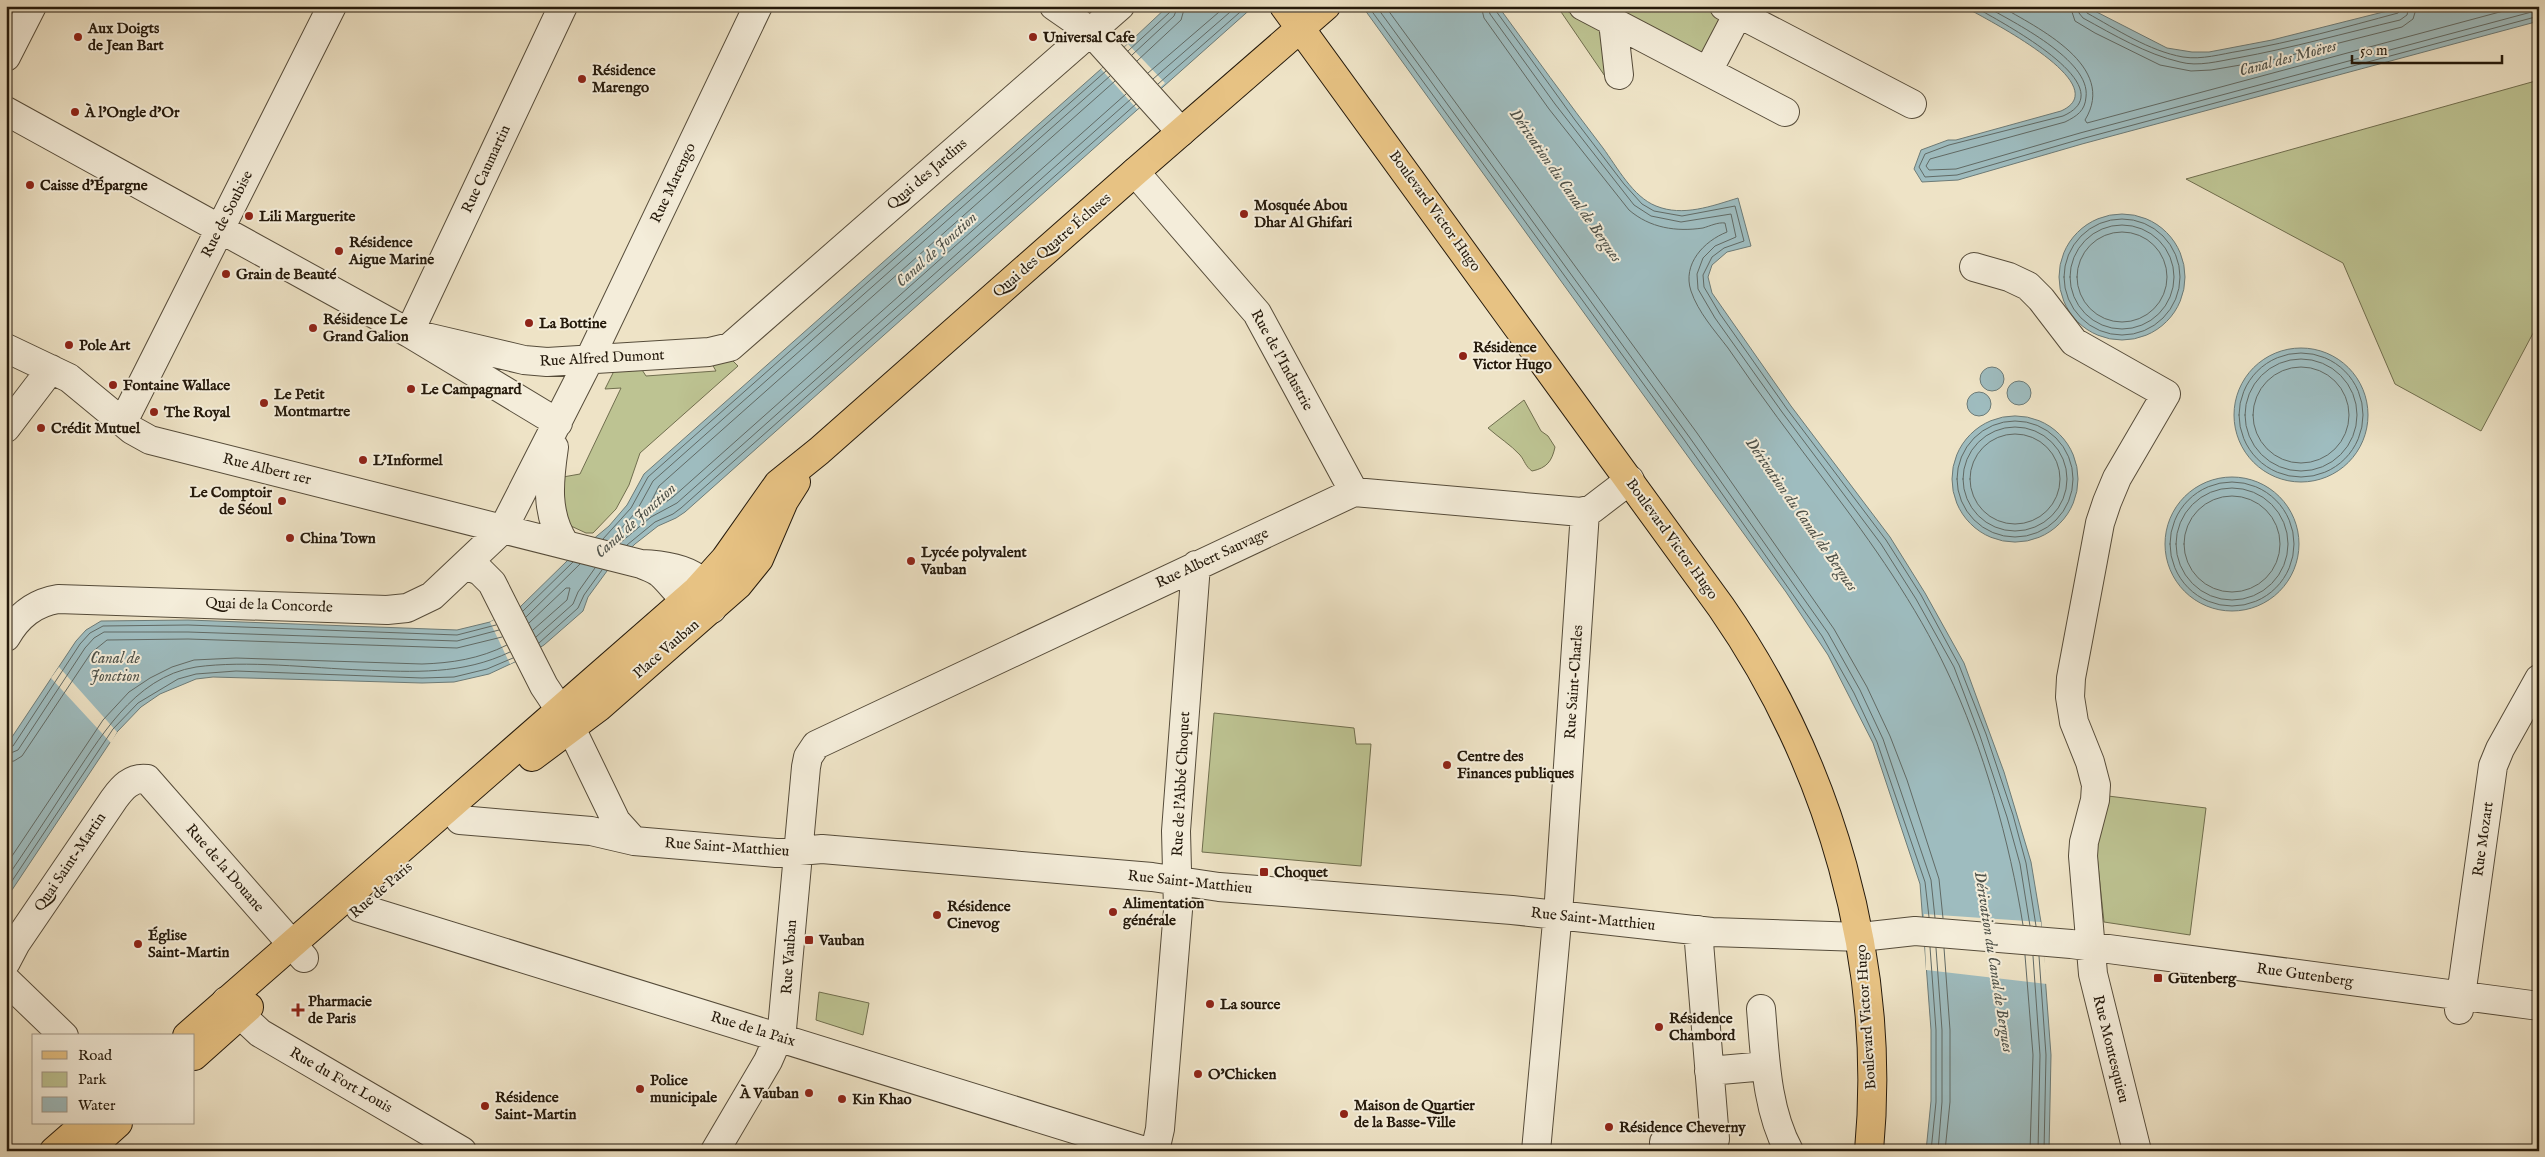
<svg xmlns="http://www.w3.org/2000/svg" width="2545" height="1157" font-family="'IM FELL English',serif">
	<style>
		.green { fill: #bdc392; stroke: #706e4e }
		.water { fill: #9ebcbf; stroke: #6d7b77 }
		.pier { fill: #eee3c6 }
		.lines { fill: none; stroke-linecap: round; stroke-linejoin: round }
		.shore { stroke: #616a65; stroke-width: 1 }
		.minor-casing { stroke: #564c3a; stroke-width: 30 }
		.major-casing { stroke: #24190b; stroke-width: 30 }
		.minor { stroke: #f4edda; stroke-width: 28 }
		.major { stroke: #e7c283; stroke-width: 28 }
		.poi-dot { fill: #8f2418; stroke: #f4edda; stroke-width: 2 }
		.labels { text-anchor: middle; dominant-baseline: central; stroke-width: 4; stroke-linejoin: round; paint-order: stroke }
		.poi-label { font-size: 15px; font-weight: bold; fill: #24190b; stroke: #f4edda; text-anchor: start }
		.street-label { font-size: 15px; fill: #24190b; stroke: #f4edda }
		.water-label { font-size: 16px; font-style: italic; fill: #4f524a; stroke: #f4edda }
	</style>
	<rect width="100%" height="100%" fill="#eee3c6"/>
	<filter id="stains"><feTurbulence type="fractalNoise" baseFrequency=".004" numOctaves="4"/><feColorMatrix values="0 0 0 0 .2 0 0 0 0 .09 0 0 0 0 .02 0 0 0 .5 -.17"/></filter>
	<radialGradient id="worn" r=".72"><stop offset=".6" stop-color="#630" stop-opacity="0"/><stop offset="1" stop-color="#630" stop-opacity=".3"/></radialGradient>
	<path class="green" d="M1557,6L1605,31L1611,85Z
		M1616,6H1708L1729,17L1706,60L1617,13Z
		M2539,80V322L2481,431L2395,384L2343,263L2186,179Z
		M727,355L738,366L640,453L629,485L616,509L593,533H586L571,526L563,514V477L580,474L621,388L605,389L614,371L637,362L646,376L716,371L708,357Z
		M1524,400L1541,431L1548,436L1555,447C1552,461 1547,468 1532,471C1525,466 1525,461 1520,455C1511,445 1498,437 1488,428Z
		M1214,713L1354,728L1356,744H1371L1361,866L1202,852Z
		M2108,796L2206,808L2190,935L2104,922L2095,837Z
		M819,992L869,1003L863,1035L816,1020Z"/>
	<path class="water" d="M1168,6H1254L685,512L676,518L658,526L635,544L607,571L588,597L583,611L544,645L519,660L489,674L454,682L422,683L213,677L196,679L160,694L141,707L117,732L6,899V746L76,641L86,630L101,621L188,620L457,630L490,622L520,607L568,560L609,526L627,505L644,474L1101,69Z
		M1362,6H1498C1533,54 1567,101 1603,148C1617,167 1633,197 1656,206C1683,217 1712,206 1738,198L1751,246L1727,252L1712,265L1708,277L1712,293L1791,406L1890,537L1925,593L1964,663L2004,772L2031,862L2041,922L2051,1055L2049,1151H1926L1931,1101V1030L1920,884L1873,743L1828,655L1786,592Z
		M1963,6H2085L2167,48L2192,52H2209L2272,40L2407,6H2539V21L2082,144L1958,180L1922,182L1914,169L1921,150L1948,140H1956L2061,111C2119,85 1982,17 1963,6Z
		M2059 277a63 63 0 1 1 126 0a63 63 0 1 1-126 0Z
		M2234 415a67 67 0 1 1 134 0a67 67 0 1 1-134 0Z
		M1980 379a12 12 0 1 1 24 0a12 12 0 1 1-24 0Z
		M2007 393a12 12 0 1 1 24 0a12 12 0 1 1-24 0Z
		M1967 404a12 12 0 1 1 24 0a12 12 0 1 1-24 0Z
		M1952 479a63 63 0 1 1 126 0a63 63 0 1 1-126 0Z
		M2165 544a67 67 0 1 1 134 0a67 67 0 1 1-134 0Z"/>
	<path class="pier" d="M1128,44L1165,83L1137,109L1101,69Z
		M520,607L540,648L510,664L490,622Z
		M59,667L117,732L111,743L51,678Z
		M1924,914L2041,922L2047,984L1926,970Z"/>
	<g class="lines">
		<path class="shore" d="M1368,6L1685,441L1822,636L1854,693L1877,742L1925,882L1929,917
			M1376,6L1690,438L1828,633L1860,690L1883,739L1931,880L1935,918
			M1385,6L1697,433L1834,629L1867,687L1890,736L1907,780L1939,879L1943,918
			M1481,6L1484,18L1549,109L1629,210C1650,228 1676,232 1703,228C1710,226 1718,222 1725,223L1727,232C1704,241 1682,264 1691,291C1698,312 1715,331 1728,348C1760,395 1794,440 1828,485C1872,543 1916,605 1947,671C1983,746 2010,843 2023,925
			M1488,6L1490,14L1555,104L1634,205L1651,216L1681,222L1731,214L1736,237L1715,246L1703,258L1697,274L1698,289L1715,318L1782,412L1881,544L1916,599L1954,667L1980,736L2007,817L2020,864L2030,926
			M1495,6L1496,11L1575,120L1624,184L1642,204L1654,211L1682,216L1735,206L1744,241L1724,248L1712,257L1703,275L1704,287L1720,314L1787,409L1886,540L1921,595L1959,665L1986,734L2013,815L2026,863L2036,926
			M1973,6C1995,19 2129,87 2063,116L1949,145L1925,154L1919,167L1925,177L1957,175L2081,139L2539,16
			M1985,6C2013,22 2091,60 2086,97C2085,111 2077,116 2065,122L1930,159L1926,166L1929,170L1956,169L2080,133L2539,10
			M2000,6C2038,28 2118,66 2085,120L2087,123L2522,6
			M2070,6L2075,21L2095,33L2160,65L2191,71L2211,70L2276,59L2402,27L2413,19L2417,6
			M2077,6L2079,13L2083,18C2114,35 2146,54 2180,62C2198,67 2219,61 2237,58C2292,48 2345,33 2400,20L2407,15L2409,6
			M2084,6L2087,13C2116,29 2149,51 2183,57C2202,60 2221,54 2240,51C2293,42 2346,27 2398,13L2403,6
			M1128,51L1170,12L1171,6
			M1132,55L1174,16L1178,6
			M1137,61L1181,20L1185,6
			M1148,73L1226,6
			M1153,79L1237,6
			M1115,81L659,486L648,508L666,502L673,497L1126,94
			M1158,84L1247,6
			M2064 277a58 58 0 1 1 116 0a58 58 0 1 1-116 0Z
			M2070 277a52 52 0 1 1 104 0a52 52 0 1 1-104 0Z
			M2077 277a45 45 0 1 1 90 0a45 45 0 1 1-90 0Z
			M2239 415a62 62 0 1 1 124 0a62 62 0 1 1-124 0Z
			M2245 415a56 56 0 1 1 112 0a56 56 0 1 1-112 0Z
			M2253 415a48 48 0 1 1 96 0a48 48 0 1 1-96 0Z
			M1957 479a58 58 0 1 1 116 0a58 58 0 1 1-116 0Z
			M1963 479a52 52 0 1 1 104 0a52 52 0 1 1-104 0Z
			M1970 479a45 45 0 1 1 90 0a45 45 0 1 1-90 0Z
			M2170 544a62 62 0 1 1 124 0a62 62 0 1 1-124 0Z
			M2176 544a56 56 0 1 1 112 0a56 56 0 1 1-112 0Z
			M2184 544a48 48 0 1 1 96 0a48 48 0 1 1-96 0Z
			M603,539L631,508L648,477L1106,71
			M610,541L636,512L653,481L1110,76
			M620,543L651,517L677,503L1131,99
			M627,545L655,522L673,514L681,508L1136,104
			M523,611L573,562
			M526,617L580,564
			M529,623L566,588H570L567,600L533,630
			M536,637L573,604L578,592L595,568
			M539,643L578,608L584,595L602,570
			M6,748L13,746L80,644L90,633L103,626L188,625L457,635L496,625
			M6,755L18,750L85,648L94,638L104,632H188L457,641L499,630
			M6,762L14,761L22,756L91,653L107,640L188,639L457,648L502,637
			M6,865L103,720L129,692L150,678L172,667L194,660L236,658L422,664C452,663 479,659 507,645
			M6,879C27,848 47,818 67,787C99,740 133,677 196,667C247,660 310,668 362,670C414,672 462,675 510,652
			M6,890L113,729L138,703L178,679L196,674L236,671L422,678L454,677L487,669L513,658
			M1930,947L1936,1030V1102L1931,1151
			M1936,948L1942,1030V1102L1938,1151
			M1944,948L1950,1030V1102L1945,1151
			M2025,955L2033,1055L2030,1151
			M2033,956L2040,1055L2038,1151
			M2039,956L2046,1055L2044,1151"/>
		<defs>
			<path id="minor" d="M1054,6L1090,31L1181,132
				M1583,6L1785,112
				M1724,6L1912,104
				M1613,22L1619,75
				M6,57L32,6
				M1708,71L1742,6
				M6,111L409,333L558,423
				M1135,172L1257,313L1354,492
				M1974,267L2009,277L2028,286L2041,299L2074,342L2166,394L2117,478L2107,502L2100,523L2071,678L2070,697L2074,722L2090,762L2096,785L2095,800L2084,842L2083,856L2093,974L2137,1151
				M409,333L524,360L547,362L709,352L730,347L1120,6
				M409,333L563,6
				M6,348L69,378L132,430L150,440L641,564C648,567 656,569 662,575C677,589 688,611 712,609C711,571 671,565 641,564
				M123,422L332,6
				M6,428L51,369
				M554,447C549,481 545,514 565,544
				M465,565L480,571L492,583L544,686L560,710
				M6,637C18,616 34,603 58,599L387,610L407,608L432,596L503,529L589,360L758,6
				M571,728L616,821L634,841
				M460,820L591,831L634,841L776,853L822,849L1152,877L1219,887L1512,910L1712,932L1861,937L1915,931L2071,944L2539,1006
				M360,908L1145,1151
				M6,962L16,943L114,799C122,788 131,777 147,779L304,958
				M6,980L64,1036
				M226,1001L260,1033L462,1151
				M1761,1009C1765,1055 1766,1109 1789,1151
				M2459,1010L2493,766L2500,749L2539,679
				M1709,1071L1766,1066
				M715,1151L768,1061L782,1029L806,767L808,757L816,745L1354,492L1581,512L1592,509L1630,480
				M1155,1151L1160,1129L1178,910L1176,831L1196,565
				M1536,1151L1559,900L1585,512
				M1665,1151L1664,1142L1715,1139L1698,930"/>
			<path id="major" d="M1284,6L1721,607C1830,764 1887,960 1869,1151
				M532,757L599,707L738,585L759,559L784,501L796,482
				M187,1036L697,590L725,559L778,484L819,451L1135,172L1326,6
				M194,1056L249,1007
				M54,1151L86,1123
				M87,1151L118,1123"/>
		</defs>
		<use href="#minor" class="minor-casing"/>
		<use href="#major" class="major-casing"/>
		<use href="#minor" class="minor"/>
		<use href="#major" class="major"/>
	</g>
	<g class="poi-dot">
		<circle cx="78" cy="37" r="5"/>
		<circle cx="1033" cy="37" r="5"/>
		<circle cx="582" cy="79" r="5"/>
		<circle cx="75" cy="112" r="5"/>
		<circle cx="30" cy="185" r="5"/>
		<circle cx="1244" cy="214" r="5"/>
		<circle cx="249" cy="216" r="5"/>
		<circle cx="339" cy="251" r="5"/>
		<circle cx="226" cy="274" r="5"/>
		<circle cx="529" cy="323" r="5"/>
		<circle cx="313" cy="328" r="5"/>
		<circle cx="69" cy="345" r="5"/>
		<circle cx="1463" cy="356" r="5"/>
		<circle cx="113" cy="385" r="5"/>
		<circle cx="411" cy="389" r="5"/>
		<circle cx="264" cy="403" r="5"/>
		<circle cx="154" cy="412" r="5"/>
		<circle cx="41" cy="428" r="5"/>
		<circle cx="363" cy="460" r="5"/>
		<circle cx="282" cy="501" r="5"/>
		<circle cx="290" cy="538" r="5"/>
		<circle cx="911" cy="561" r="5"/>
		<circle cx="1447" cy="765" r="5"/>
		<rect x="1259" y="867" width="10" height="10" rx="2.5"/>
		<circle cx="1113" cy="912" r="5"/>
		<circle cx="937" cy="915" r="5"/>
		<rect x="804" y="935" width="10" height="10" rx="2.5"/>
		<circle cx="138" cy="944" r="5"/>
		<rect x="2153" y="973" width="10" height="10" rx="2.5"/>
		<circle cx="1210" cy="1004" r="5"/>
		<path d="M295.5 1002.5h5v5h5v5h-5v5h-5v-5h-5v-5h5z"/>
		<circle cx="1659" cy="1027" r="5"/>
		<circle cx="1198" cy="1074" r="5"/>
		<circle cx="640" cy="1089" r="5"/>
		<circle cx="809" cy="1093" r="5"/>
		<circle cx="842" cy="1099" r="5"/>
		<circle cx="485" cy="1106" r="5"/>
		<circle cx="1344" cy="1114" r="5"/>
		<circle cx="1609" cy="1127" r="5"/>
	</g>
	<g class="labels">
		<g class="poi-label">
			<text x="88" y="28">Aux Doigts<tspan x="88" dy="17">de Jean Bart</tspan></text>
			<text x="1043" y="37">Universal Cafe</text>
			<text x="592" y="70">Résidence<tspan x="592" dy="17">Marengo</tspan></text>
			<text x="85" y="112">À l'Ongle d'Or</text>
			<text x="40" y="185">Caisse d'Épargne</text>
			<text x="1254" y="205">Mosquée Abou<tspan x="1254" dy="17">Dhar Al Ghifari</tspan></text>
			<text x="259" y="216">Lili Marguerite</text>
			<text x="349" y="242">Résidence<tspan x="349" dy="17">Aigue Marine</tspan></text>
			<text x="236" y="274">Grain de Beauté</text>
			<text x="323" y="319">Résidence Le<tspan x="323" dy="17">Grand Galion</tspan></text>
			<text x="539" y="323">La Bottine</text>
			<text x="79" y="345">Pole Art</text>
			<text x="1473" y="347">Résidence<tspan x="1473" dy="17">Victor Hugo</tspan></text>
			<text x="123" y="385">Fontaine Wallace</text>
			<text x="421" y="389">Le Campagnard</text>
			<text x="274" y="394">Le Petit<tspan x="274" dy="17">Montmartre</tspan></text>
			<text x="164" y="412">The Royal</text>
			<text x="51" y="428">Crédit Mutuel</text>
			<text x="373" y="460">L'Informel</text>
			<text x="272" y="492" text-anchor="end">Le Comptoir<tspan x="272" dy="17">de Séoul</tspan></text>
			<text x="300" y="538">China Town</text>
			<text x="921" y="552">Lycée polyvalent<tspan x="921" dy="17">Vauban</tspan></text>
			<text x="1457" y="756">Centre des<tspan x="1457" dy="17">Finances publiques</tspan></text>
			<text x="1274" y="872">Choquet</text>
			<text x="1123" y="903">Alimentation<tspan x="1123" dy="17">générale</tspan></text>
			<text x="947" y="906">Résidence<tspan x="947" dy="17">Cinevog</tspan></text>
			<text x="148" y="935">Église<tspan x="148" dy="17">Saint-Martin</tspan></text>
			<text x="819" y="940">Vauban</text>
			<text x="2168" y="978">Gutenberg</text>
			<text x="308" y="1001">Pharmacie<tspan x="308" dy="17">de Paris</tspan></text>
			<text x="1220" y="1004">La source</text>
			<text x="1669" y="1018">Résidence<tspan x="1669" dy="17">Chambord</tspan></text>
			<text x="1208" y="1074">O'Chicken</text>
			<text x="650" y="1080">Police<tspan x="650" dy="17">municipale</tspan></text>
			<text x="799" y="1093" text-anchor="end">À Vauban</text>
			<text x="495" y="1097">Résidence<tspan x="495" dy="17">Saint-Martin</tspan></text>
			<text x="852" y="1099">Kin Khao</text>
			<text x="1354" y="1105">Maison de Quartier<tspan x="1354" dy="17">de la Basse-Ville</tspan></text>
			<text x="1619" y="1127">Résidence Cheverny</text>
		</g>
		<g class="street-label">
			<text transform="translate(486 169) rotate(-65)">Rue Caumartin</text>
			<text transform="translate(927 174) rotate(-41)">Quai des Jardins</text>
			<text transform="translate(673 183) rotate(-65)">Rue Marengo</text>
			<text transform="translate(1435 211) rotate(54)">Boulevard Victor Hugo</text>
			<text transform="translate(227 214) rotate(-63)">Rue de Soubise</text>
			<text transform="translate(1052 245) rotate(-41)">Quai des Quatre Écluses</text>
			<text transform="translate(602 358) rotate(-3)">Rue Alfred Dumont</text>
			<text transform="translate(1282 360) rotate(61)">Rue de l'Industrie</text>
			<text transform="translate(267 469) rotate(14)">Rue Albert 1er</text>
			<text transform="translate(1672 539) rotate(54)">Boulevard Victor Hugo</text>
			<text transform="translate(1212 558) rotate(-25)">Rue Albert Sauvage</text>
			<text transform="translate(269 605) rotate(2)">Quai de la Concorde</text>
			<text transform="translate(666 649) rotate(-41)">Place Vauban</text>
			<text transform="translate(1574 682) rotate(-86)">Rue Saint-Charles</text>
			<text transform="translate(1181 784) rotate(-87)">Rue de l'Abbé Choquet</text>
			<text transform="translate(2483 839) rotate(-82)">Rue Mozart</text>
			<text transform="translate(727 847) rotate(4)">Rue Saint-Matthieu</text>
			<text transform="translate(70 862) rotate(-56)">Quai Saint-Martin</text>
			<text transform="translate(225 868) rotate(49)">Rue de la Douane</text>
			<text transform="translate(1190 882) rotate(6)">Rue Saint-Matthieu</text>
			<text transform="translate(381 890) rotate(-41)">Rue de Paris</text>
			<text transform="translate(1593 919) rotate(6)">Rue Saint-Matthieu</text>
			<text transform="translate(789 957) rotate(-86)">Rue Vauban</text>
			<text transform="translate(2305 975) rotate(8)">Rue Gutenberg</text>
			<text transform="translate(1866 1017) rotate(-94)">Boulevard Victor Hugo</text>
			<text transform="translate(753 1029) rotate(17)">Rue de la Paix</text>
			<text transform="translate(2111 1049) rotate(76)">Rue Montesquieu</text>
			<text transform="translate(341 1080) rotate(30)">Rue du Fort Louis</text>
		</g>
		<g class="water-label">
			<text transform="translate(2288 59) rotate(-15)">Canal des Moëres</text>
			<text transform="translate(1565 186) rotate(55)">Dérivation du Canal de Bergues</text>
			<text transform="translate(937 250) rotate(-42)">Canal de Jonction</text>
			<text transform="translate(1801 515) rotate(55)">Dérivation du Canal de Bergues</text>
			<text transform="translate(636 521) rotate(-42)">Canal de Jonction</text>
			<text x="115" y="659">Canal de<tspan x="115" dy="18">Jonction</tspan></text>
			<text transform="translate(1993 962) rotate(81)">Dérivation du Canal de Bergues</text>
		</g>
	</g>
	<rect width="2545" height="1157" fill="none" stroke="#eee3c6" stroke-width="25"/>
	<rect x="8" y="8" width="2530" height="1142" fill="none" stroke="#24190b" stroke-width="2.5"/>
	<rect x="12" y="12" width="2520" height="1132" fill="none" stroke="#24190b"/>
	<rect x="32" y="1034" width="162" height="90" fill="#f4edda" stroke="#a19887"/>
	<rect x="42" y="1051" width="25" height="8" fill="#e7c283" stroke="#a19887"/>
	<text x="78" y="1060" font-size="15" fill="#24190b">Road</text>
	<rect x="42" y="1072" width="25" height="15" fill="#bdc392" stroke="#a19887"/>
	<text x="78" y="1084" font-size="15" fill="#24190b">Park</text>
	<rect x="42" y="1097" width="25" height="15" fill="#9ebcbf" stroke="#a19887"/>
	<text x="78" y="1110" font-size="15" fill="#24190b">Water</text>
	<path d="M2352 55v8h150v-8" fill="none" stroke="#24190b" stroke-width="2.5"/>
	<text x="2360" y="55" font-size="15" fill="#24190b" stroke="#f4edda" stroke-width="4" paint-order="stroke">50 m</text>
	<rect width="100%" height="100%" filter="url(#stains)"/>
	<rect width="100%" height="100%" fill="url(#worn)"/>
</svg>
